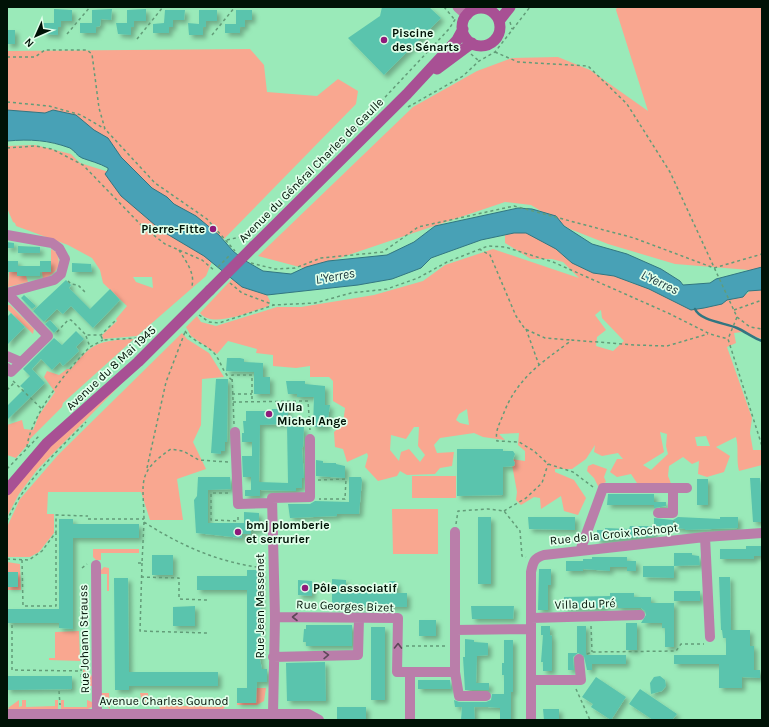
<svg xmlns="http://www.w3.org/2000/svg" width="769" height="727" font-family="Karla,sans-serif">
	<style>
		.green { fill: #f9a790; fill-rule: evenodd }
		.water { fill: #48a1b6; stroke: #327681 }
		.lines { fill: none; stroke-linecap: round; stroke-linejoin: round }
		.stream { stroke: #327681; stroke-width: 2.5 }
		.building { fill: #5ac4ad; fill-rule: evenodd; filter: url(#shadow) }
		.path { stroke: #629c78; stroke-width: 1.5; stroke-dasharray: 3 3; stroke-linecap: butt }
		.service { stroke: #ba7eaa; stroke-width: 5 }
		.minor { stroke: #ba7eaa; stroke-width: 10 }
		.tertiary { stroke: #ba7eaa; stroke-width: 11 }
		.secondary { stroke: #a85094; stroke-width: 11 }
		.path-bridge { stroke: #629c78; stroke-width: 1.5; stroke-dasharray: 3 3; stroke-linecap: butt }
		.secondary-bridge { stroke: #a85094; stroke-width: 11 }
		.oneway { stroke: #5d4858 }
		.poi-dot { fill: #8f1b7b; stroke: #e0ffea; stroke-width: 1.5 }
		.labels { text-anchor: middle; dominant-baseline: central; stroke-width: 3.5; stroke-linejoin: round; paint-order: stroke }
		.poi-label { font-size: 12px; font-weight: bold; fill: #001206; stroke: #e0ffea; text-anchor: start }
		.street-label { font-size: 12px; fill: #001206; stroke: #e0ffea }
		.water-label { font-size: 13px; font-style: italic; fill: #143037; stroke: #e0ffea }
	</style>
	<defs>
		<filter id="shadow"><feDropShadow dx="3.5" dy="3.5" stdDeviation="2" flood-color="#0004"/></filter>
	</defs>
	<rect width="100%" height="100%" fill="#9aeab9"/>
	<path class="green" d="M617,7H762V271L675,264L608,244L570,229L531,205L505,202L307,269L258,256L413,107L477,71L512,58L558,57L590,70L648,111L616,10Z
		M250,49L264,65L267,92L317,96L338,79L358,91L356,104L224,239L139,181L7,115V51Z
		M35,145L71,154L80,163L112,173L213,259L206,276L137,336L103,339L102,335L117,321L116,319L127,306L103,283L100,270L92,258L68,245L16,226L15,223L13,222L7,208V146ZM133,277H152L153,288L136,282Z
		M505,230H526L605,266L631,283L663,289L736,294H747L758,282L762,283V339L742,332L734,333L736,343L727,347L752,418L750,433L753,450H762V465L739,471C736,459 739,448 736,437L716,447L730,456L724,472L707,477L698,474L699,461L692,464L683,457L669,466L668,476L672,486L643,492L631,474L617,477L610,472L617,459H623L618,453L602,456L594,452L595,445L586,459L572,469H555V472L574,480L586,498L578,515L564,511L561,496L541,509L540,498L534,497L521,505L516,500L517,492L511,459L525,461V451L518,445L519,433L499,434L505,440L483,437L474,433L440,438L434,445L437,453L454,452L452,466L440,468L435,474L407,475L400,471L397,476L378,481L365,467L368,456L367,453L347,462L343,449L335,447L334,432L343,424L345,408L333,401V381L329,377H310V366L296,368L273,366V355L256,353L257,349L228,341L217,354L191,336L186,327L197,316L201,322L216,326L277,307H301L374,295L423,281L445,265L493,249L579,278L563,262L552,259H531L505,243ZM601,310L602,318L624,341L613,351L596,346L597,337L606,330L595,315ZM467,409L469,425L460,423L456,420L459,414ZM414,427H419L418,446L425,455L420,462L409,449L401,452L399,461L390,450L391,435L406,439ZM660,432L667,434L666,446L668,454L651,470L643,465L664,452ZM706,436L710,446H697L695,437Z
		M51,249L56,252C63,266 56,274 43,279L42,272L51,261Z
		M9,272H17L18,276H26L28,282L8,287Z
		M232,279L243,287L267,295L270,301L269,306C252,311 212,329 200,313Z
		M7,305H10L34,329L33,334L7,309Z
		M182,333L187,339L209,353L224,377L202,379L201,425L193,442L206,469L177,479L183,520H150L141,492H48L47,514H54V533L39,552L30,557H7V527L20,499L58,455Z
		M134,339L63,403L62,407L30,439L29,443L16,458L7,455V425L22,420L24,429L33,430L39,415L55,392L44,377L47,371L59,375L67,369H71C93,341 100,341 134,339Z
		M123,382L37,470L19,494L7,517V497L19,481L51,446Z
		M593,464L607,469L604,477L606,482L598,486L594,478L587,471L588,466Z
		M412,476H456V498H412Z
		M392,509H438V554H393Z
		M93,549H139V553H101V560H96L93,557Z
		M7,562L20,564L21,590H8V587L18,572H7Z
		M104,567L109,568V591H107V574H100L101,570Z
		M79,631L80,661L49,660V658H55V632Z
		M83,669L92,676V686H83Z
		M256,688H266L264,701L257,705H237V703H256Z
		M101,693H109L110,709L101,700Z
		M140,693H148L149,706H143Z
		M19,700V707L22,706V700H26V707L55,706V700H58V709H9L8,708Z
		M61,700H64V707H87V700L92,702V707L88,709H61Z
		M164,700H167L168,706H195V700H199V706L222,707V700L225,701L227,705L223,709H160L159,706H164Z
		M160,718H249L251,720H160Z"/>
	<path class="water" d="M7,110L45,113L53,110L76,115L94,130L108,138L121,157L152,188L167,197L174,204L196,216L219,235L233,251L244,260L263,271L291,274L306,267L328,261L387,255L414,242L435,226L518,208L532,209L556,216L564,226L592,244L627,254L661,269L680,281L683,285L710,283L716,279L762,267V290L748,291L743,297L727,300L722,304L704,308L691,310L649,289L614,276L593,273L572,263L556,249L526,233H514L481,240L431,258L421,268L392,279L358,285L267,295L242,287L204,256L162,231L121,196L105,174L108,170V168C99,163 90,161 82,158C77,156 74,150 70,148C48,140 31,139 7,141Z"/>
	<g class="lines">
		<path class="stream" d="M695,309C700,321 726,323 737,328C746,332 753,338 762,341"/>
	</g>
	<path class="building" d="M382,7H429L441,18L384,75L348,38L380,16Z
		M54,9L72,10V21H61V27H58V35L44,34L43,23H54Z
		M112,9L111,20L101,19L100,26L96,27V33H80V23H92V10Z
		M146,9V21H134V27H131V35L118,34L116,23H127V10Z
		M165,10H185L184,20H173V27H169V33H153V24L164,23Z
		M199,10H217V21H206V27H203V35H189L188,23L199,24Z
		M236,10H252V20H245V27H240V33H225V24H236Z
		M7,30H15V44H7Z
		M7,242L14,243V248H7Z
		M18,246L40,247V253H18Z
		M7,261H18V266H40V261H51V272H40V267V276H17V272H7Z
		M72,263L91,264L92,272H72Z
		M66,280L71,285L69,288L90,309L110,289L120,300L93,328L71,306L63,314L57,309L44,322L33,311Z
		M24,295L36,306L32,309L21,298Z
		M11,313L25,327L7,345V317Z
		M50,320L58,329L54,333L45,324Z
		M76,331L84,339L76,347L79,351L63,366L60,362L52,370L41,359L32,369L45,383L7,420V406L24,389L20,386L30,376L23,369L54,338L62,345Z
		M227,358H240L244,359V362L263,363V377H270V394H254V372L226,371Z
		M216,379H228L227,442H225V451H221V454L211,453Z
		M286,381H305V384L325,386V405H330L327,427H313L314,397H297V394H288Z
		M281,407H288V417H296V427H304L303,447L302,448L304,478H302V488H296V491L260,490V496H245V490H251V477H243L242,456H252V442H242V433H244L243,421H246V411H272V409H281ZM287,424L288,483L259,482L260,425Z
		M457,449H503V451H513L515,454L513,459L515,463L514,466L503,467V495L457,496Z
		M316,460L323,461V463H336V464L345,466V478L316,476Z
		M198,477H230L231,489L208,490V523H244V512L259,513V530H251V534H242V538L196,533L194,500L197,496Z
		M349,477H361L362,480L359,514H337V516L290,518L288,504H310L315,501L349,502Z
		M750,478H760L762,522H753Z
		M697,479H708V505H697Z
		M608,494H654V502H666V506L654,508V505H607Z
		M478,517H491V584H478Z
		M528,517H575V530L529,529Z
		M678,517L720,519V517H738V528L685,530V529L676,528V526H654V518L673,520Z
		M59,519H73V524H139V538H73V629L59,628V623H7V609H59Z
		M630,526H654V536L597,541V530H605V528L629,529Z
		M746,546H762V556H754V559H720V549H746Z
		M674,553H692V555L699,556L700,565L674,566Z
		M152,555H173V575H152Z
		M592,557H627V561H636V571H627V567H610V571L583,569V571H566V561H583V559H592Z
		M643,566H674V578L643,577Z
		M539,569H551V585H548V610H538Z
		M247,570H261L260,660L262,669H267V682H257L256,703H237V688H247V590H197V576H247Z
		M7,572H18V587H7Z
		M719,577H730L731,630H750V646H754V670H760V678L742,677V688H719V664H674V655H726V638H723L722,630H721Z
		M114,578H128L129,672H218V686H129V690H115Z
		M332,579L346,580V589H388V583L390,581H395L397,584V593H407V607L332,606Z
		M298,580L312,581V596L298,595Z
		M674,591H700V601H674Z
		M610,593H634V597H651V603H674V647H665V628H662V623H641L646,615L645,611L641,608H618V605H604V608H564V597L610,596Z
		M195,606V626H173V607Z
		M471,606H514L513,619H472Z
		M419,620H436V636H419Z
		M626,623H637V650H626Z
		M306,625H352V646H306V642H303L304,629H306Z
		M541,626H550V635L552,636V671H543V662H541L543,635H541Z
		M577,626H586V655H626V664H592V670H587L584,656L578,653L573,657L574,670H568V653H577Z
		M371,627H385V700H371Z
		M465,639L474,640V642L488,643V655L477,656L476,683H489V690H465L463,657H465Z
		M504,640H513V692H511V720H500V708L488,707H474L475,720H461L462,707H455L454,700L459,702H486L491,700L492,694H504V675H502V663H504Z
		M325,662L326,701H287L286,663Z
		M7,676H72V689L7,690Z
		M660,676L665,680L666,686L662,691L651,694L650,683L654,677Z
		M596,677L626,697L611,720L591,707L593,704L582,697Z
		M418,680H450L451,689H418Z
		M640,689L677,714L672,720H653L629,704Z
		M337,707H366V720H337Z
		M543,709H559V720H544Z"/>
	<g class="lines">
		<path class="path" d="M444,7L455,20
			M510,22L512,29
			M67,34L90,7
			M212,35L235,7
			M137,39L163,7
			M495,52L518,62L588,66L627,104L670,172L737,317L728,339L762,446
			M471,54L479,61
			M7,57H35L45,50H87L92,54L99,108L105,129L155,183L207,219L235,251
			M7,102L49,106L81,115L105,129
			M408,107L463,76L479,61L495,52L530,7
			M344,141L449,29L456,18
			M7,148L35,146L52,149L83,165L142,226L165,244L202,260L215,271
			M227,240L244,236L247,239
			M479,249L490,255L516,316L525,329L545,338L571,340
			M179,250C186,262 195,272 192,286
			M251,263L275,269L295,268L321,258L383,252L418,227L514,206L634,238L714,268L762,254
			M68,281L71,284L78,285L87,294
			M230,283L242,293L274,305
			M734,310L762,300
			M199,315L209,322L219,323L274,305L315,303L351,293L387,289L418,278L447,262L488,246L505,247L553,262L668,313L710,334L728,339
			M737,317L750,327L762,329
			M526,329L539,365
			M185,331C192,341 203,343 212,351C221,359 222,373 232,380
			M57,332L68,320H71L86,335H101L115,321
			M86,336L90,347L103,340
			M101,336L103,340L139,338L146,340
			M119,364L137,348
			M13,381L42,409
			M7,390L15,382
			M232,394H252
			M233,402L308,401L310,430
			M234,424L232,375H252V402
			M27,447C30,417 68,368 90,347
			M228,462L199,460L183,451L171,449C135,473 144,483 144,522C181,546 222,564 266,568
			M147,468L166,382L185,332
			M7,469L39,436
			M318,480L346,479L345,499H319
			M593,487L573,472L548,464L534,451L519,442L497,441C495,431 499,425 503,415C517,378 541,363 572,340L634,345L667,346L708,334
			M228,493H211V520L238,521V514
			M504,511L526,498L542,483L548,464
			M88,519H144
			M7,521C24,482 56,452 86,422
			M674,521V529L680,530
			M456,524L458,511L488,509L504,511L520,531L522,556L526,557
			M7,559L29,560L42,551L56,532V515L88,516
			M22,560L23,606H56V532
			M138,563H142L144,522
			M142,563L140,631L207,633
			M82,568L87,564
			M141,577L179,578V599L207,600
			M12,625V670L81,671
			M591,626L592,652
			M406,646H446
			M587,654L592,652L676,651L681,644H704
			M81,668L82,692
			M576,689L590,720
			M59,691L60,705"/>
		<path class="service" d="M479,8L481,7"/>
		<path class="minor" d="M7,235L52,243L59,248L65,259L61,274L54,280L7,293
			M7,293L48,336L11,372L7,368
			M7,356L21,362
			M235,432L238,504L272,503
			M658,513H673V488
			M705,537L710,637
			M580,551L603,488H687
			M96,565L97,714
			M275,617L398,618L397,672H410
			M531,618L640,615
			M455,630V532
			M273,657L358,655L359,618
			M455,672L459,696H486
			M531,680H581L579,659
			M7,714H308L319,720
			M273,714L275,617L272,498L310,497V439
			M410,720V672H455V630L531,629
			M531,720V572C533,562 534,558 544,555L705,537L762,533"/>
		<path class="tertiary" d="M458,7L467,15"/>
		<path class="secondary" d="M462 27a19 19 0 1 1 38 0a19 19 0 1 1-38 0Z
			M499,21L510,7
			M437,69L472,43
			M254,246L407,94L457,40L463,29
			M7,490L47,443L138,362L210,290"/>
		<path class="path-bridge" d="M218,267L231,254"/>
		<path class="secondary-bridge" d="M210,290L254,246"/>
	</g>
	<defs><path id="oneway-chevron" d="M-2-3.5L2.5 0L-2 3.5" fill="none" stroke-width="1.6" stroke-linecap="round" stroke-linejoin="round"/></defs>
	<g class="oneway">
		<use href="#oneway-chevron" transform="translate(295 617) rotate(-180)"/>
		<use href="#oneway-chevron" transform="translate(398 646) rotate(-89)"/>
		<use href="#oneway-chevron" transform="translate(326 655) rotate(-1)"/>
	</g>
	<g class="poi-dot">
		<circle cx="384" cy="40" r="4"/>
		<circle cx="213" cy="229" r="4"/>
		<circle cx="269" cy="414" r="4"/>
		<circle cx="238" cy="532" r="4"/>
		<circle cx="305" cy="588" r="4"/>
	</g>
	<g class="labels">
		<g class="poi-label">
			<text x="392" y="33">Piscine<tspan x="392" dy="14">des Sénarts</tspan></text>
			<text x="205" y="229" text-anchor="end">Pierre-Fitte</text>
			<text x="277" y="407">Villa<tspan x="277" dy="14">Michel Ange</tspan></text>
			<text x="246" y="525">bmj plomberie<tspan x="246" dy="14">et serrurier</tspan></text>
			<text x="313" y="588">Pôle associatif</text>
		</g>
		<g class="street-label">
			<text transform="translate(311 170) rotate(-45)">Avenue du Général Charles de Gaulle</text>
			<text transform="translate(111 368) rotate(-43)">Avenue du 8 Mai 1945</text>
			<text transform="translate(614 534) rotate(-6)">Rue de la Croix Rochopt</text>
			<text transform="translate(585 604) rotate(-2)">Villa du Pré</text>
			<text transform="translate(260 606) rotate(-90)">Rue Jean Massenet</text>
			<text transform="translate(345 606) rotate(2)">Rue Georges Bizet</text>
			<text transform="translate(84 639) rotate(-91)">Rue Johann Strauss</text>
			<text x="164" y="701">Avenue Charles Gounod</text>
		</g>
		<g class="water-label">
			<text transform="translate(335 276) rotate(-10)">L'Yerres</text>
			<text transform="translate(660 282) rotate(25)">L'Yerres</text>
		</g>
	</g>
	<rect width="769" height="727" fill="none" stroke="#001206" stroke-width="16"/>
	<g transform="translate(36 36) rotate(225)" stroke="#e0ffea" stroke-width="3" paint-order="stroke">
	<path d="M0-3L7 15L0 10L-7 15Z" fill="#001206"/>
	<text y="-6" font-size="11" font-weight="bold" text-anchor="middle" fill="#001206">N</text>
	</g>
</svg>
